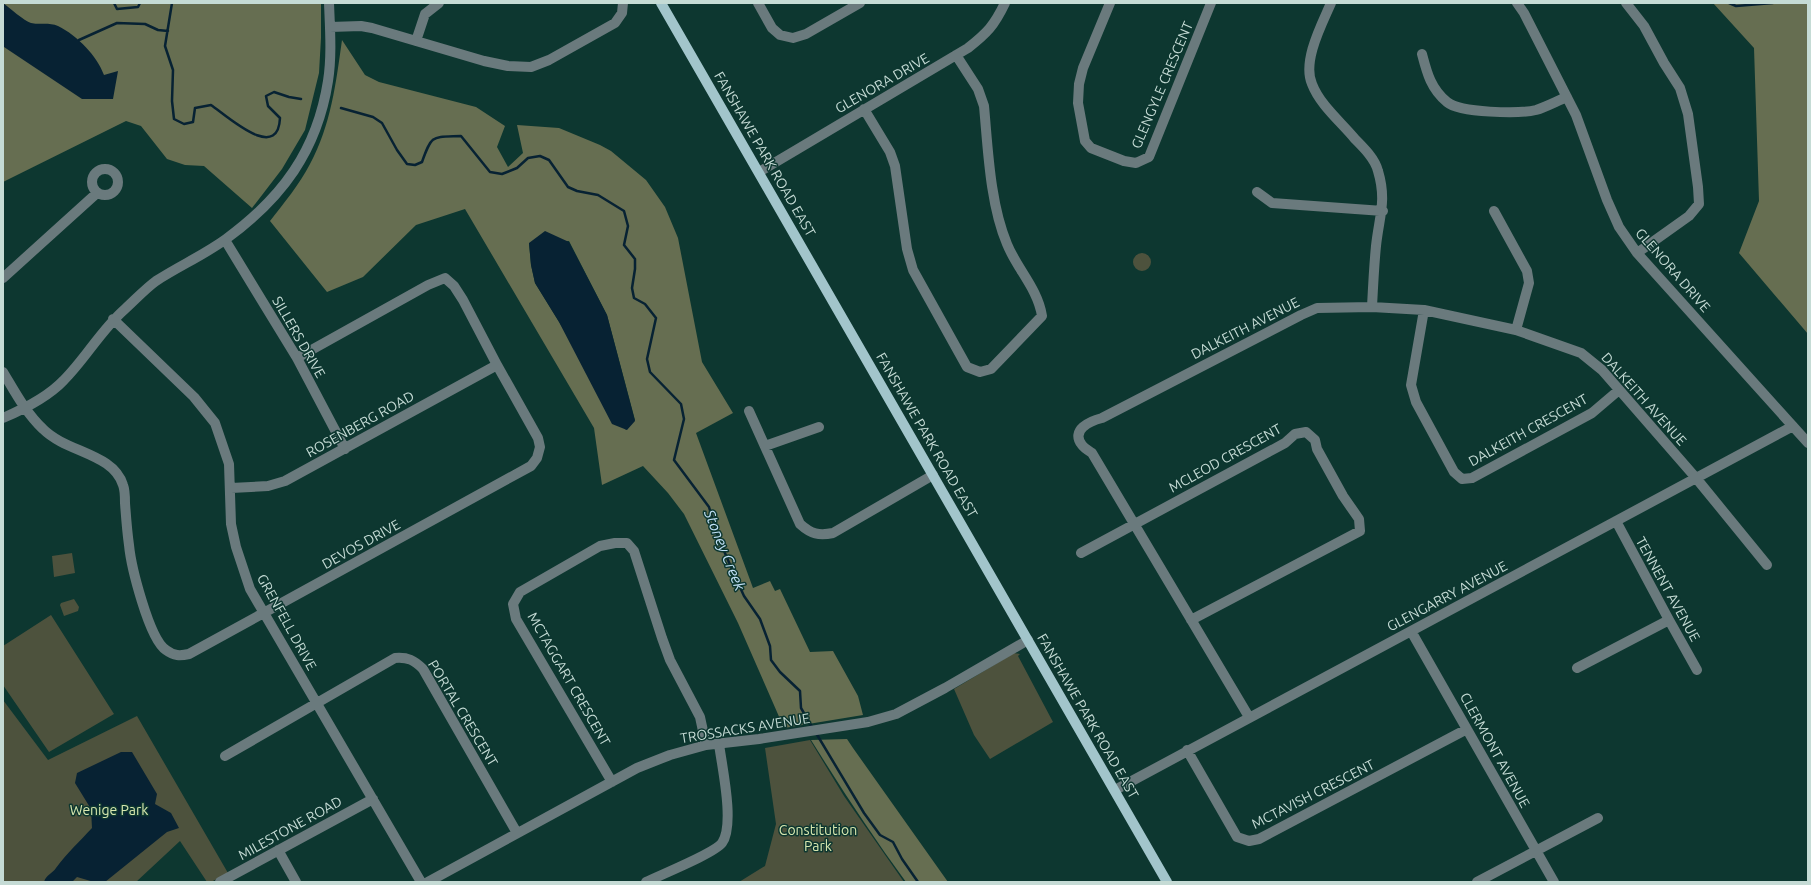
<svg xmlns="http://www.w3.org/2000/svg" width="1811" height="885" font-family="Ubuntu,sans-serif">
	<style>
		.green { fill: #4d523d }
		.forest { fill: #666e51; fill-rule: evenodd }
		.water { fill: #072233 }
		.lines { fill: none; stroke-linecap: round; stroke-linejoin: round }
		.stream { stroke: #072233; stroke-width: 2.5 }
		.minor { stroke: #6a7a7d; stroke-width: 10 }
		.major { stroke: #a2c5cb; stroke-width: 10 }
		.labels { text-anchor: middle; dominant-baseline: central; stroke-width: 3; stroke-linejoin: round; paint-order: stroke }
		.street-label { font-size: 14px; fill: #c5dbd5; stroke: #0d3730 }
		.park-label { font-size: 14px; fill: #d8e7af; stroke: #0d3730 }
		.water-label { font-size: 15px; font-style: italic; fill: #c2e1f7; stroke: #0d3730 }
	</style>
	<rect width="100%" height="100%" fill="#0d3730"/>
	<path class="green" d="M1133 262a9 9 0 1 1 18 0a9 9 0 1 1-18 0Z
		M72,553L75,573L54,577L52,556Z
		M74,599L79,607L78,611L64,616L60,605L61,603Z
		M51,615L114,714L49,752L3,685V646Z
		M1014,653L1020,654L1018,656L1053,722L990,759L974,735L954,689Z
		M3,700L48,760L137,716L228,873L211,882H207L180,841L136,882H3Z
		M810,740L844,796L904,882H739L765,866L776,824L765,748Z"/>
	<path class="forest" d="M3,3H321V38L319,73L305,130L282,169L252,208L204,166L185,165L167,159L141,126L126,121L3,182Z
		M1713,3H1808V334L1739,253L1759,201L1754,48Z
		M342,40L365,75L379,82L476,107L505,126L497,147L508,167L523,153L517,125L559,128L600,145L611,151L646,180L665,207L678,238L702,362L733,413L696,433L753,588L770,581L775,591L780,589L810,652L833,651L858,696L863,715L784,728L738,623L684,514L668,493L643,466L602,485L594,428L465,209L416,225L363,277L327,292L270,221C284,203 299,185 310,164C331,125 336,83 342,40ZM569,241L607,315L635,420L626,430L535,283L531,265L529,243Z
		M847,739L853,748L948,882H906C872,836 841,788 811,740Z"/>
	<path class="water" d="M3,3C10,8 24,21 31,23C40,25 49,22 58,26C78,36 97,56 104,75L118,71L113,99H82L4,47Z
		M545,231L569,242L607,315L635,421L627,430L612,424L559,322L535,283L531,265L529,243Z
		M121,752H132L157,794L155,804L171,813L179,828L167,832L105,882H94L77,877L72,882H44C46,875 53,873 56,868C67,853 80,841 92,828L91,809L75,783L77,773Z"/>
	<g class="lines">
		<path class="stream" d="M114,3L117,9L138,7L140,3
			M172,3L165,46L173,70L172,101L174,119L184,124L193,122L195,108L211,105C227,116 278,163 280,118L268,106L266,96L274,92L289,97L301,99
			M1729,3L1736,6L1773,3
			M79,40L117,23L145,24L158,30L168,31
			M341,108L373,117L382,123L397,150L407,164L415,165L422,162C432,134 432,137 461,136L490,172L502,174L517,168L528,158L540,156L549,160L568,187L577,191L598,195L624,211L628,226L624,245L635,259V269L632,288L634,298L645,304L656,318L647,359L650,372L681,404L684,419L674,460L709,507L718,537L734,574L744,596L760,619L770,646L771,660L780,672L800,691L801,708L812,727
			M816,733L864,813L880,835L893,842L902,859L918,882"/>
		<path class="minor" d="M758,3L772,28L780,35L793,38L806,34L860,3
			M1110,3L1083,68L1079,84L1078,103L1085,141L1091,148L1124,161L1136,163L1149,157L1211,3
			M1331,3C1322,24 1302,61 1312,84C1320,105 1341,122 1355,139C1364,148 1375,159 1378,171C1387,201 1379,217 1376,246C1374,266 1373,287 1372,307
			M1517,3L1524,13L1576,115L1607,200L1619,227L1637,253L1808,443
			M1626,3L1644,26L1664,63L1680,88L1688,114L1698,187L1699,204L1689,216L1637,253
			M330,27L361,26L372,28L484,61L508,66L531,67L549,60L615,23L622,13L623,3
			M416,41L425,14L439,3
			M1422,54C1427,73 1431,89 1447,102C1460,113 1519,114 1536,110C1546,107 1557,101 1567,97
			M864,109L890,152L895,166L907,249L913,270L967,367L980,372L991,369L1042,316C1038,289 1017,269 1007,244C990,204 988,149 984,106L978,89L956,55
			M92 182a13 13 0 1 1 26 0a13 13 0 1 1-26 0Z
			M759,172L968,48C987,33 994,26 1005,3
			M1257,192L1272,203L1383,211
			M1494,211L1527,271L1529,283L1516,330
			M225,240L297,358L345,449
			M3,278L97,193
			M1424,310L1411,385L1416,402L1454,472L1462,479L1472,478L1592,413L1619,390
			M113,319L194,397L215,423L229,464L231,524L236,547L250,589L421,882
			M3,372C15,392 26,413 43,429C67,453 113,453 123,485C125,490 125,497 125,503C126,517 127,531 129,545C131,566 149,639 166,650C174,656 180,656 189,654L531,466L537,458L540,447L538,438L497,365L463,300L454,286L445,278L428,285L297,358
			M749,411L800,524C811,534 819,536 833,533L933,475
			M3,418C24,409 48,397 64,380C86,358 101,330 125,309C135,300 145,289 156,281C179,266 204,255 226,239C282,198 317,151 328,81C332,56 330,29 329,3
			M765,446L819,427
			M231,488L268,486L285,481L497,365
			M1616,521L1669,620L1697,670
			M1081,553L1285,443L1295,434L1306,432L1315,440L1317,449L1343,496L1359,519L1360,531L1191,620
			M1411,631L1554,882
			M1577,668L1669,620
			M1249,717L1092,453C1089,451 1084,448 1082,445C1070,430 1090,421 1102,418L1301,315L1317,308L1372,307L1424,310L1516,330L1581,353L1602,370L1696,478L1767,565
			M1187,750L1237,837L1249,841L1259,839L1467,729
			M225,756L395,658C408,657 414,660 423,669L517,833
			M612,782L516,619L513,604L520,592L600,546L615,543H627L634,551L662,638L670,660L700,717L706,745
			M1115,790L1793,426
			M278,850L296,882
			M220,882L373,799
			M428,882L637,768L670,755L706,745L759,739L868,722L896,714L945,688L1028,640
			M646,882C660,875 715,853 722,843C735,825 722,767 719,744
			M1477,882L1598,818"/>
		<path class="major" d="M661,3L1167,882"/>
	</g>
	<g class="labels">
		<g class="street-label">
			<text transform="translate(882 83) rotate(-30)">GLENORA DRIVE</text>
			<text transform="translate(1162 85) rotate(-67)">GLENGYLE CRESCENT</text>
			<text transform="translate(765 154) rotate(60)">FANSHAWE PARK ROAD EAST</text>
			<text transform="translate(1673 270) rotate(49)">GLENORA DRIVE</text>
			<text transform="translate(1245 328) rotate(-27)">DALKEITH AVENUE</text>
			<text transform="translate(299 337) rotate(60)">SILLERS DRIVE</text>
			<text transform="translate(1644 399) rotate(48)">DALKEITH AVENUE</text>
			<text transform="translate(360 424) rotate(-29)">ROSENBERG ROAD</text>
			<text transform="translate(1528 430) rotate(-29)">DALKEITH CRESCENT</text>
			<text transform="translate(927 435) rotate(60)">FANSHAWE PARK ROAD EAST</text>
			<text transform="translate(1225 458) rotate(-29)">MCLEOD CRESCENT</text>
			<text transform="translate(361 544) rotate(-29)">DEVOS DRIVE</text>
			<text transform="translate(1668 589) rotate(61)">TENNENT AVENUE</text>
			<text transform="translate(1447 596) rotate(-28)">GLENGARRY AVENUE</text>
			<text transform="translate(287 622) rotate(61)">GRENFELL DRIVE</text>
			<text transform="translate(569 679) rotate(60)">MCTAGGART CRESCENT</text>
			<text transform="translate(463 713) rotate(59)">PORTAL CRESCENT</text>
			<text transform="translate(1088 716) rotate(60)">FANSHAWE PARK ROAD EAST</text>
			<text transform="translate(745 728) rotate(-9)">TROSSACKS AVENUE</text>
			<text transform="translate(1495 750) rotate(61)">CLERMONT AVENUE</text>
			<text transform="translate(1313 794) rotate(-27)">MCTAVISH CRESCENT</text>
			<text transform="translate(290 828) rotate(-29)">MILESTONE ROAD</text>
		</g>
		<g class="park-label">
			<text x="109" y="810">Wenige Park</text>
			<text x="818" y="830">Constitution<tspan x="818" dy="16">Park</tspan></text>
		</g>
		<g class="water-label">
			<text transform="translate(725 550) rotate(68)">Stoney Creek</text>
		</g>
	</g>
	<rect width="1811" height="885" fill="none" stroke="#c5dbd5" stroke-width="8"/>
</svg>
